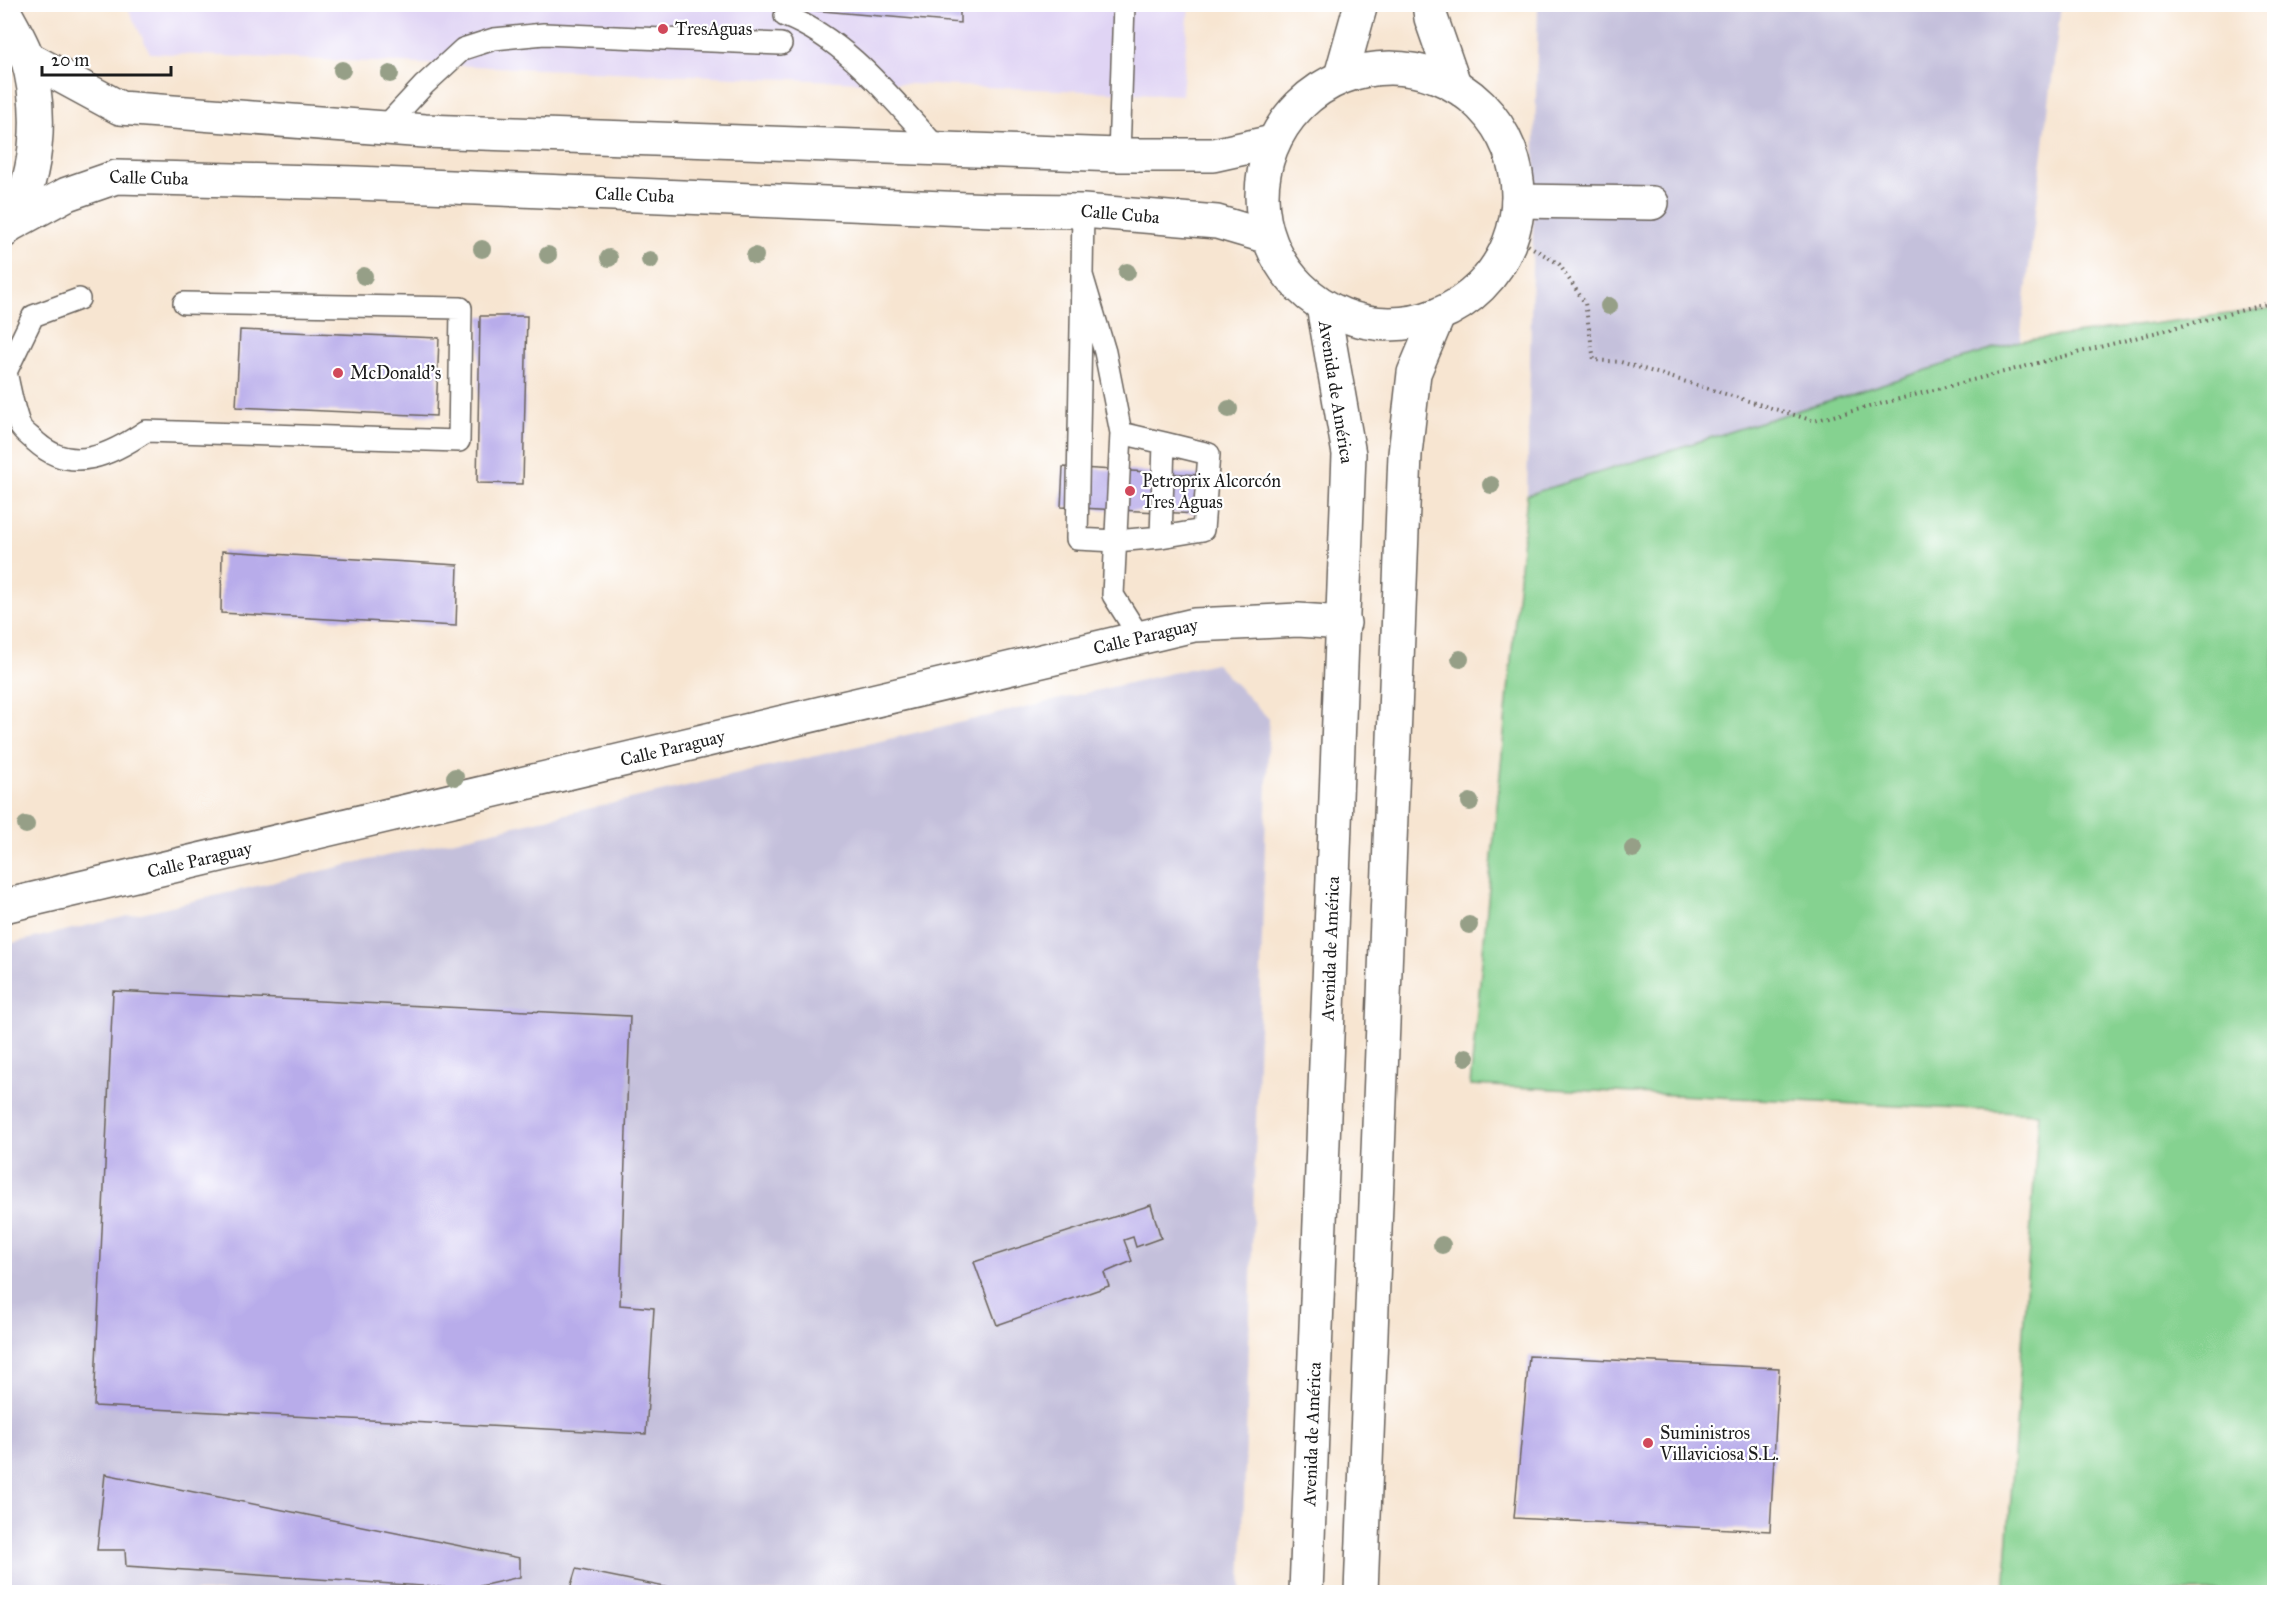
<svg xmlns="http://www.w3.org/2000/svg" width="2279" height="1597" font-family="'IM FELL Great Primer',serif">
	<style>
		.built { fill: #e0d4f4 }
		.industrial { fill: #c4c0db }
		.green { fill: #85d290; stroke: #507756; stroke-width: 1.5 }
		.building { fill: #b8acea }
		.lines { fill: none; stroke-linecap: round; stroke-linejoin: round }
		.lane-casing { stroke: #69625b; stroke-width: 24 }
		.street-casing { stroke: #69625b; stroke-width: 36 }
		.path { stroke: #69625b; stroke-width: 4; stroke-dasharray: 1.5 4.5; stroke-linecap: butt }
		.lane { stroke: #fff; stroke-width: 21 }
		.street { stroke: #fff; stroke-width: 33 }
		.tree { fill: #969f87 }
		.poi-dot { fill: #d1495b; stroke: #fff; stroke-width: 2 }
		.labels { text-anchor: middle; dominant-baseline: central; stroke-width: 4.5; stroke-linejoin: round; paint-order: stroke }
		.poi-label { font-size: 18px; fill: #1c1c1c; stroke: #fff; text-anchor: start }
		.street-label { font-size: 18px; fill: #1c1c1c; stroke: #fff }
	</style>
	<rect width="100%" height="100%" fill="#fff"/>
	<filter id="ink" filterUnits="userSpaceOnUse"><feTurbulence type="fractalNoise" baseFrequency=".0167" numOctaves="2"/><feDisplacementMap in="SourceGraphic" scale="12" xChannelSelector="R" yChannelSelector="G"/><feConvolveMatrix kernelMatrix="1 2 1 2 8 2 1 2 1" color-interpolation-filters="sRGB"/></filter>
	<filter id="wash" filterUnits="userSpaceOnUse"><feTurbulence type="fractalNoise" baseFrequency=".008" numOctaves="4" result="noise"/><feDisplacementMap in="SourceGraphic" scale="24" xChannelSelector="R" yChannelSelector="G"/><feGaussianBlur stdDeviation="1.35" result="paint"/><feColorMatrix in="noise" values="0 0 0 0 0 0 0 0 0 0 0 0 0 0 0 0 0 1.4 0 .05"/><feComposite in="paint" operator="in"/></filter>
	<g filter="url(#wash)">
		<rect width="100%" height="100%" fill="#f7e5d1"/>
		<path class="built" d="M126,5H1189L1182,95L150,53Z"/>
		<path class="industrial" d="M1538,5H2061L2020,341L1527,495Z
			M1215,663L1269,719L1241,1592H5L4,945Z"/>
		<path class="green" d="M2274,308V1592H2004L2039,1113L1470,1085L1527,495L2020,341Z"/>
		<g id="blocks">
			<path class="building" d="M765,4H960V23L765,6Z
				M480,316H527L523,484L477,483Z
				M240,330L439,338L436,416L236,407Z
				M1063,467L1199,475L1197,514L1061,507Z
				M222,551L458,565L456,626L221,613Z
				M113,991L630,1016L620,1305L654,1308L646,1434L94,1406Z
				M1151,1205L1161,1238L1136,1247L1133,1237L1124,1240L1132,1261L1104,1273L1109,1286L997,1325L974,1262Z
				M1529,1356L1779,1368L1770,1531L1514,1518Z
				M105,1474L520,1558V1577L467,1589L126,1566L125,1550H97Z
				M576,1569L685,1591V1592H569Z"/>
		</g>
	</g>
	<g filter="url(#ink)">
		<use href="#blocks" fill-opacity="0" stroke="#69625b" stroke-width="1.5"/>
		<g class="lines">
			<defs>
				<path id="lane" d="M785,16C848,40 894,102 939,150
					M384,128L424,85L463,49L494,39L544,34L781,44
					M1119,155L1124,4
					M1083,211L1082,275L1105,352L1121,433L1113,595L1140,638
					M1082,275L1077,539L1116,541L1161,537L1164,443L1121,433
					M79,299L33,316L6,372C10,389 13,409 20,426C23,432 31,437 36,442C72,475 112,454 146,431L459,441L461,308L184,303
					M1161,537L1203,530L1209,454L1164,443"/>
				<g id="street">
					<path d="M1429,4L1431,18L1454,84"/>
					<path d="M4,11C12,26 22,42 27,57C43,111 40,185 4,231"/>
					<path d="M26,57L120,108L425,131L1119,155H1213L1272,142"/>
					<circle cx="1390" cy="196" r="128"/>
					<path d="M1341,76L1361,4"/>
					<path d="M1518,201L1652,203"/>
					<path id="s1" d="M8,226L67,194L116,177L356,183L991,210L1083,211L1217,222L1268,237"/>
					<path id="s2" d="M4,906L1194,625L1298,620L1344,623"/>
					<path id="s3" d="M1306,1592L1349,454L1323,306"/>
					<path d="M1361,1592L1405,454L1414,373L1438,316"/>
				</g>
			</defs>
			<use href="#lane" class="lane-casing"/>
			<use href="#street" class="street-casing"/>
			<path class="path" d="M1523,242L1559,264L1585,303L1594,360L1621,362L1814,421L2274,302"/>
			<use href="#lane" class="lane"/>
			<use href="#street" class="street"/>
		</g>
		<g class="tree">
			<circle cx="342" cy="70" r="9"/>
			<circle cx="390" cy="74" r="9"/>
			<circle cx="482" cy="249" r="9"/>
			<circle cx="548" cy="255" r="9"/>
			<circle cx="755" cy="256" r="9"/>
			<circle cx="609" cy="258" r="9"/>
			<circle cx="650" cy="260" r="9"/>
			<circle cx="1127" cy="272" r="9"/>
			<circle cx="364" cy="276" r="9"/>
			<circle cx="1609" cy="306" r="9"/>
			<circle cx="1229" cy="409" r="9"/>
			<circle cx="1491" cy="485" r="9"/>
			<circle cx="1460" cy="659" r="9"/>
			<circle cx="455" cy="777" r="9"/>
			<circle cx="1470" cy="802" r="9"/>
			<circle cx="26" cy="825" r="9"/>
			<circle cx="1633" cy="849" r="9"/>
			<circle cx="1469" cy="925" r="9"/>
			<circle cx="1466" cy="1057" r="9"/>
			<circle cx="1442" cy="1245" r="9"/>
		</g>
	</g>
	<g class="poi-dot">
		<circle cx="663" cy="29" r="6"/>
		<circle cx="338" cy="373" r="6"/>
		<circle cx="1130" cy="491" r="6"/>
		<circle cx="1648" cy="1443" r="6"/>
	</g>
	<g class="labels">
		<g class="poi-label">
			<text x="675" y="29">TresAguas</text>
			<text x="350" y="373">McDonald's</text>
			<text x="1142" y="481">Petroprix Alcorcón<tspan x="1142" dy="21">Tres Aguas</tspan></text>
			<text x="1660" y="1433">Suministros<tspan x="1660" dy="21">Villaviciosa S.L.</tspan></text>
		</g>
		<g class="street-label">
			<text stroke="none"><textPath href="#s1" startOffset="152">Calle Cuba</textPath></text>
			<text stroke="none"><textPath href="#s1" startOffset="638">Calle Cuba</textPath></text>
			<text stroke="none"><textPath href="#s1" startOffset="1124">Calle Cuba</textPath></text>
			<text transform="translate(1336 392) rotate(81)">Avenida de América</text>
			<text stroke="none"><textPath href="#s2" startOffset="1173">Calle Paraguay</textPath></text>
			<text stroke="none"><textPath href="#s2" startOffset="687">Calle Paraguay</textPath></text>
			<text stroke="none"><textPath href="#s2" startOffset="201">Calle Paraguay</textPath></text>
			<text stroke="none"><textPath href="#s3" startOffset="644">Avenida de América</textPath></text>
			<text stroke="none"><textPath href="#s3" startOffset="158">Avenida de América</textPath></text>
		</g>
	</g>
	<rect width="2279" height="1597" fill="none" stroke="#fff" stroke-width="24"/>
	<path d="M42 66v9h129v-9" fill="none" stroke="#1c1c1c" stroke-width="3"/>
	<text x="51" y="66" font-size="18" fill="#1c1c1c" stroke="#ffffff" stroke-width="4.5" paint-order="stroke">20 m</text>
</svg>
